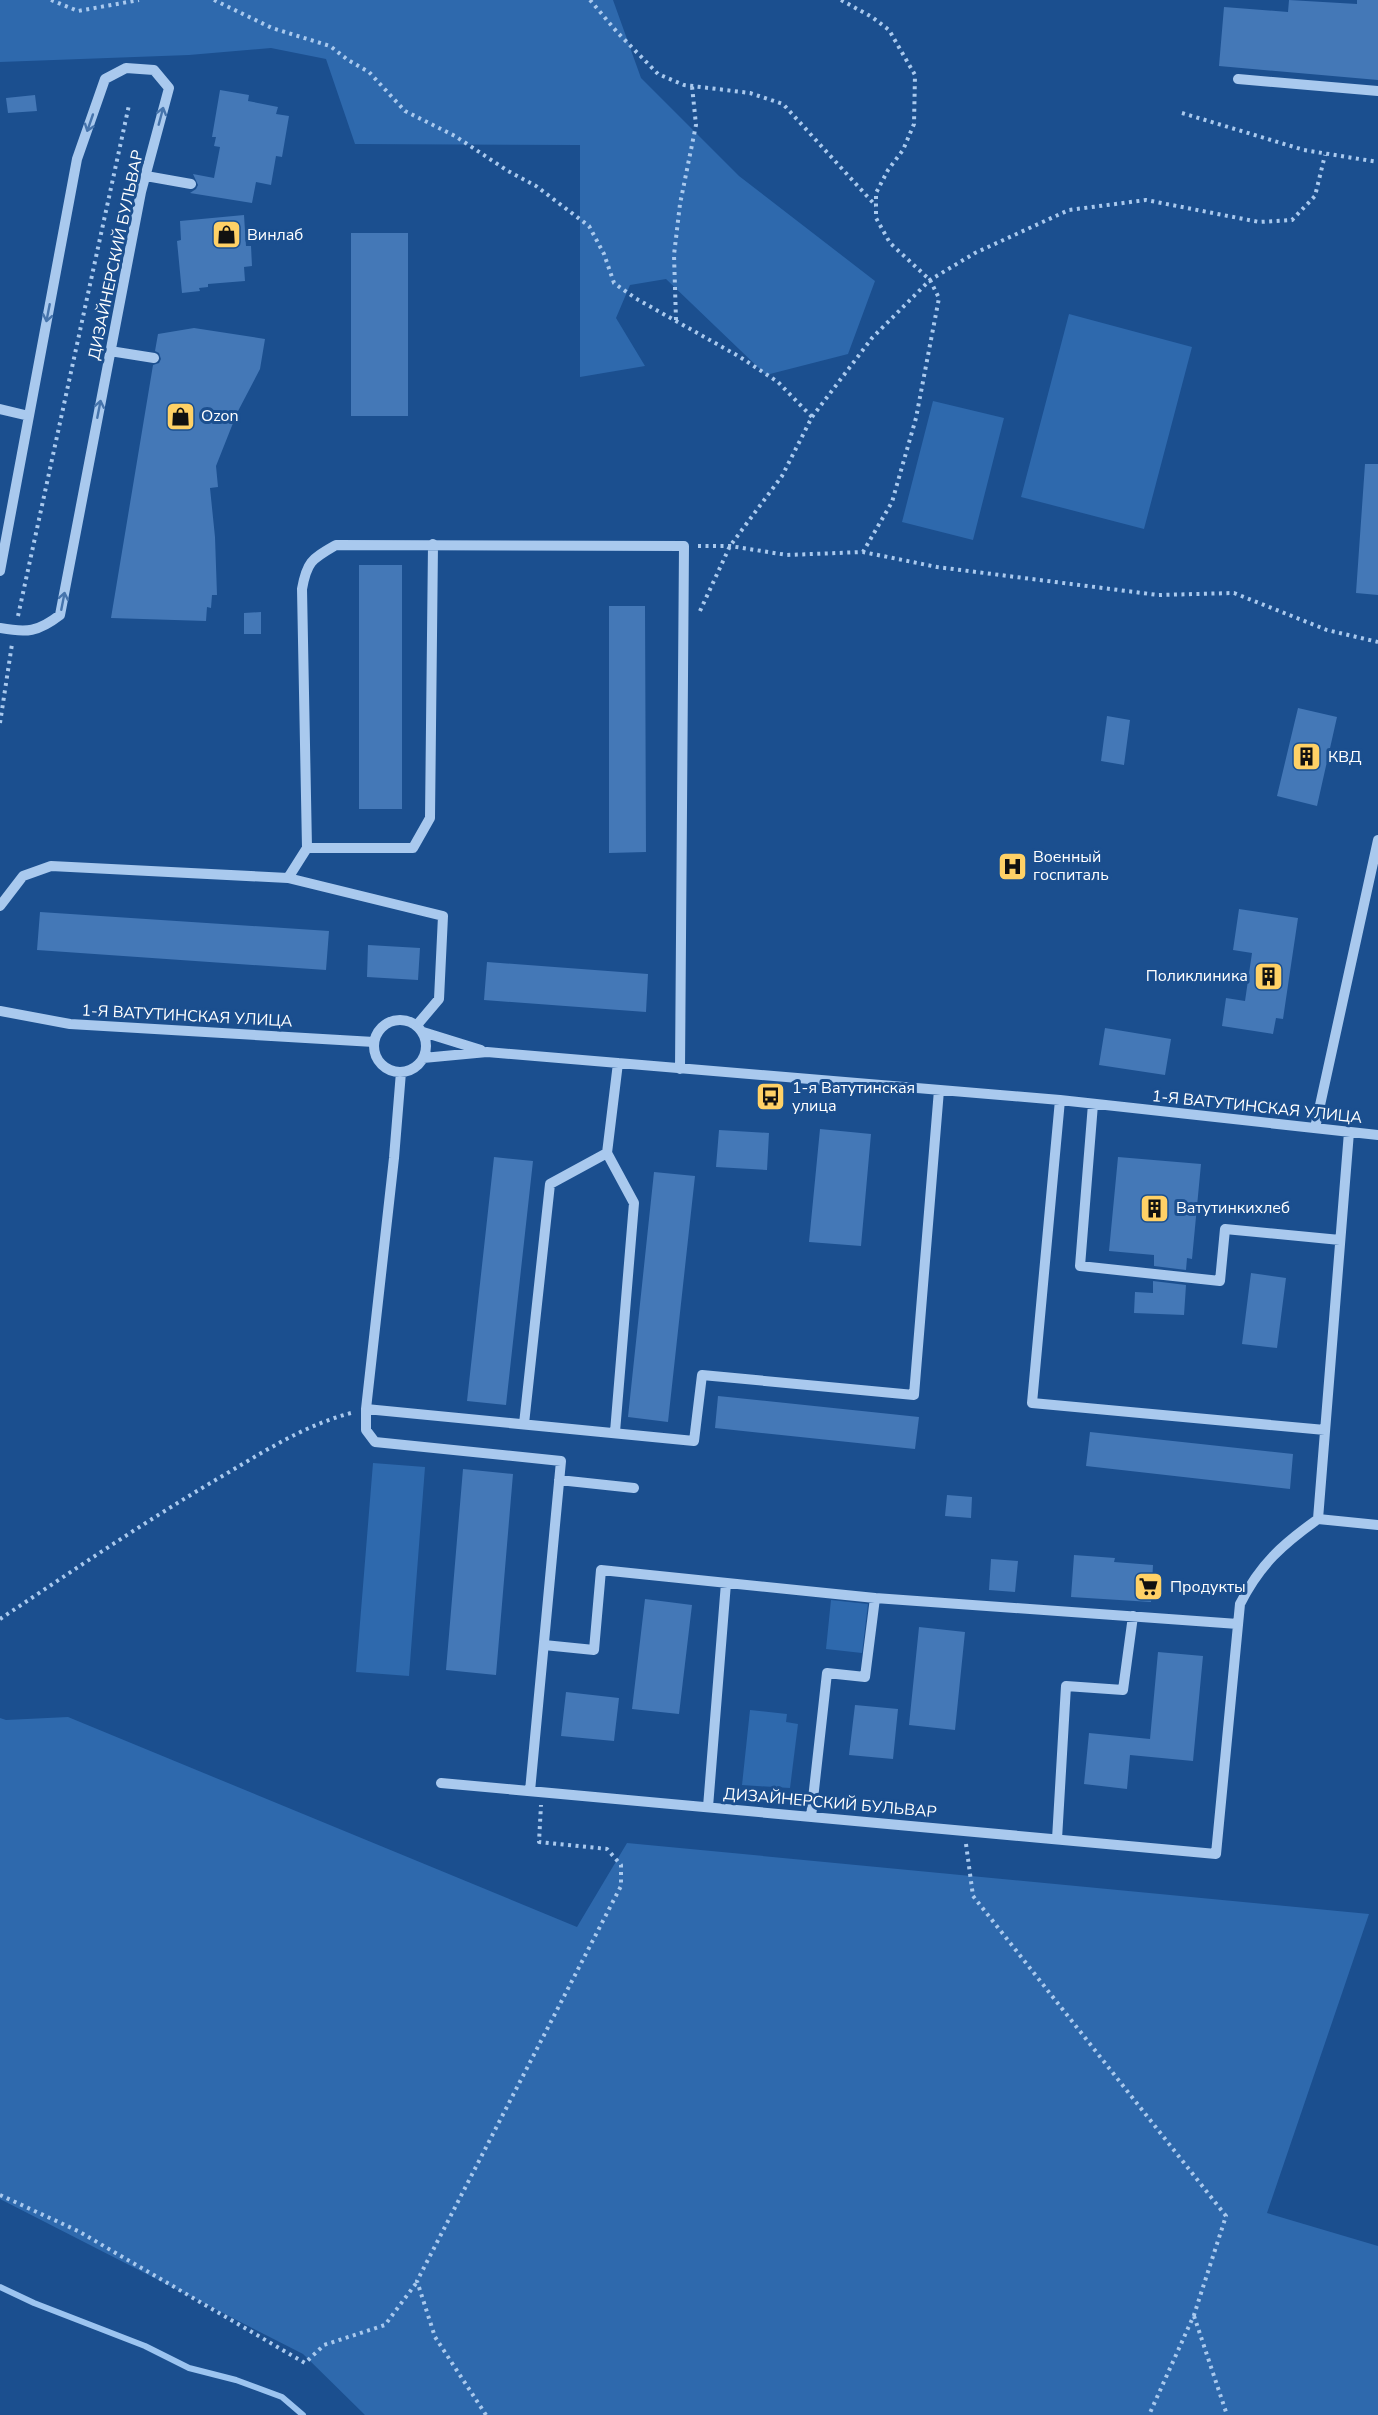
<svg xmlns="http://www.w3.org/2000/svg" width="1378" height="2415" font-family="'Nunito Sans',sans-serif">
	<style>
		.green { fill: #2e69ad }
		.lines { fill: none; stroke-linecap: round; stroke-linejoin: round }
		.stream { stroke: #9cc4f0; stroke-width: 6 }
		.building { fill: #4478b7 }
		.path { stroke: #a9c9ee; stroke-width: 4; stroke-dasharray: 3 4.5; stroke-linecap: butt }
		.minor { stroke: #a9c9ee; stroke-width: 10 }
		.oneway { stroke: #4674ac }
		.labels { text-anchor: middle; dominant-baseline: central; stroke-width: 6; stroke-linejoin: round; paint-order: stroke }
		.poi-label { font-size: 16px; fill: #fff; stroke: #1b4f8f; text-anchor: start }
		.street-label { font-size: 16px; fill: #fff; stroke: #1b4f8f }
	</style>
	<rect width="100%" height="100%" fill="#1b4f8f"/>
	<path class="green" d="M0,0H613L641,78L739,176L875,281L848,354L766,375L666,279L630,285L616,318L645,366L580,377V145L355,144L326,59L271,48L189,55L0,62Z
		M1069,314L1192,347L1144,529L1021,497Z
		M933,401L1004,418L973,540L902,522Z
		M373,1463L425,1467L409,1676L356,1672Z
		M831,1600L868,1604L862,1653L826,1649Z
		M750,1710L787,1714L786,1722L798,1724L790,1788L742,1785Z
		M68,1717L577,1927L627,1843L1369,1914L1267,2213L1378,2246V2415H365L303,2354L0,2199V1718L6,1720Z"/>
	<g class="lines">
		<path class="stream" d="M0,2287L34,2303L145,2346L189,2368L236,2380L282,2397L303,2415"/>
	</g>
	<path class="building" d="M1289,0L1357,4V0H1378V80L1219,66L1224,7L1288,12Z
		M220,90L249,95L248,101L278,107L276,114L289,116L282,157L276,156L271,185L256,182L252,203L190,193L196,189L198,185L193,174L214,178L220,147L214,146L216,137H212Z
		M35,95L37,111L8,113L6,98Z
		M244,215L246,246H251L252,266L244,267L245,281L208,284V287L199,288L200,291L182,293L177,241L181,240L180,221Z
		M351,233H408V416H351Z
		M194,328L265,339L260,369L237,413L216,466L218,487L210,488L215,537L217,595H212L211,608L207,607L206,621L111,618L153,365L159,363L161,359L159,353L155,351L158,334Z
		M1365,464H1378V595L1356,593Z
		M359,565H402V809H359Z
		M609,606H645L646,852L609,853Z
		M261,612V634H244V613Z
		M1298,708L1337,717L1317,806L1277,796Z
		M1107,716L1130,720L1124,765L1101,761Z
		M1239,909L1298,918L1283,1019L1276,1018L1273,1034L1222,1026L1226,998L1245,1001L1252,953L1233,950Z
		M40,912L329,931L326,970L37,950Z
		M368,945L420,948L418,980L367,977Z
		M487,962L648,974L646,1012L484,1000Z
		M1105,1028L1171,1039L1165,1075L1099,1065Z
		M820,1129L871,1134L861,1246L809,1242Z
		M719,1130L769,1133L767,1170L716,1167Z
		M494,1157L533,1161L506,1405L467,1401Z
		M1118,1157L1201,1164L1192,1259L1187,1258L1186,1270L1154,1266V1255L1109,1251Z
		M654,1172L695,1176L668,1422L628,1417Z
		M1251,1273L1286,1278L1277,1348L1242,1344Z
		M1153,1281L1186,1285L1184,1315L1134,1313L1135,1292L1153,1293Z
		M718,1396L919,1417L915,1449L715,1428Z
		M1090,1432L1293,1454L1290,1489L1086,1466Z
		M463,1469L513,1474L496,1675L446,1670Z
		M947,1495L972,1497L971,1518L945,1516Z
		M1074,1555L1115,1558L1114,1562L1153,1565L1151,1602L1071,1597Z
		M991,1559L1018,1561L1015,1592L989,1590Z
		M645,1599L692,1605L679,1714L632,1709Z
		M919,1627L965,1632L955,1730L909,1725Z
		M1158,1652L1203,1656L1193,1761L1130,1755L1127,1789L1084,1784L1089,1733L1150,1739Z
		M566,1692L619,1698L614,1741L561,1736Z
		M855,1705L898,1709L893,1759L849,1755Z"/>
	<g class="lines">
		<path class="path" d="M51,0L78,11L139,0
			M214,0L272,28L330,46L348,60L369,72L405,111L455,136L508,171L536,186L589,226L604,254L614,283L635,298L740,357L778,382L812,417
			M590,0L617,32L658,74L684,85L750,93L783,104L876,206
			M841,0L872,17L889,30L915,75L914,124L903,150L888,170L876,193V218L890,243L930,280L939,298L916,418L892,502L863,552
			M1182,113L1304,150L1378,162
			M676,320L674,255L680,204L696,125L692,86
			M698,546H730L787,555L863,552L937,567L1158,595L1234,593L1327,630L1378,642
			M700,611L730,546L782,476L812,417L872,338L930,280L975,253L1069,210L1146,200L1259,222L1292,220L1315,196L1325,155
			M18,616L129,105
			M0,723L12,644
			M0,1619C74,1570 147,1520 224,1475C265,1451 305,1425 351,1413
			M966,1844L973,1896L1226,2216L1194,2315L1149,2415
			M0,2195L78,2231L305,2363L324,2345L385,2325L417,2282
			M1194,2316L1227,2415
			M486,2415L435,2337L417,2281L621,1886V1865L607,1849L539,1842L541,1805"/>
		<path class="minor" d="M1238,79L1378,91
			M146,176L191,184
			M110,351L154,358
			M0,409L29,416
			M0,571L77,159L105,79L126,68L154,70L169,88L141,192L60,615C38,632 27,633 0,628
			M307,848H413L430,818L433,544
			M288,878L307,848L302,589C307,561 312,559 336,545L684,546L680,1069
			M0,906L23,876L51,866L288,878L443,916L439,999L417,1025
			M0,1011L70,1024L374,1042
			M374 1046a26 26 0 1 1 52 0a26 26 0 1 1-52 0Z
			M423,1032L481,1050
			M423,1058L487,1052L1060,1100L1378,1135
			M401,1072L394,1158L366,1409V1430L375,1442L561,1461L530,1791
			M1060,1100L1032,1403L1325,1430
			M1093,1104L1080,1266L1220,1281L1225,1229L1340,1240
			M1315,1128L1378,840
			M607,1153L618,1063
			M366,1409L694,1441L702,1375L914,1395L939,1090
			M524,1424L550,1184L607,1153L634,1203L615,1432
			M559,1480L634,1488
			M1318,1519L1378,1525
			M544,1645L594,1650L601,1570L875,1598L1238,1624
			M441,1783L1216,1854L1240,1604C1260,1564 1283,1544 1318,1519L1349,1132
			M708,1807L726,1583
			M811,1817L827,1673L865,1677L875,1598
			M1057,1839L1066,1686L1123,1690L1133,1616"/>
	</g>
	<defs><path id="oneway-shaft" d="M-6 0H5M1.5-3L5.5 0L1.5 3" fill="none" stroke-width="1.6" stroke-linecap="round" stroke-linejoin="round" transform="scale(1.5)"/></defs>
	<g class="oneway">
		<use href="#oneway-shaft" transform="translate(161 116) rotate(-75)"/>
		<use href="#oneway-shaft" transform="translate(90 123) rotate(109)"/>
		<use href="#oneway-shaft" transform="translate(48 313) rotate(101)"/>
		<use href="#oneway-shaft" transform="translate(99 409) rotate(-79)"/>
		<use href="#oneway-shaft" transform="translate(63 601) rotate(-79)"/>
	</g>
	<defs>
		<symbol id="shop-square" viewBox="-11 -11 22 22"><rect x="-9" y="-9" width="18" height="18" rx="4" fill="#ffd166" stroke="#1b4f8f"/><path d="M-5-2.5h2.3a2.7 3.5 0 0 1 5.4 0H5L5.5 6h-11ZM-1.5-2.5h3a1.5 2.3 0 0 0-3 0Z" fill="#111"/></symbol>
		<symbol id="building-square" viewBox="-11 -11 22 22"><rect x="-9" y="-9" width="18" height="18" rx="4" fill="#ffd166" stroke="#1b4f8f"/><path d="M-4-6H4V6H1V3H-1V6H-4ZM-2.5-4.3h1.7v1.8h-1.7ZM.8-4.3h1.7v1.8H.8ZM-2.5-1h1.7V.8h-1.7ZM.8-1h1.7V.8H.8Z" fill="#111"/></symbol>
		<symbol id="hospital-square" viewBox="-11 -11 22 22"><rect x="-9" y="-9" width="18" height="18" rx="4" fill="#ffd166" stroke="#1b4f8f"/><path d="M-5-5h3v3.5h4V-5h3V5h-3V1.5h-4V5h-3Z" fill="#111"/></symbol>
		<symbol id="bus-square" viewBox="-11 -11 22 22"><rect x="-9" y="-9" width="18" height="18" rx="4" fill="#ffd166" stroke="#1b4f8f"/><path d="M-5-6H5V4H4V6H2V4H-2V6H-4V4H-5ZM-3.5-4V0h7V-4ZM-3.5 1.2v1.5H-2V1.2ZM2 1.2v1.5H3.5V1.2Z" fill="#111"/></symbol>
		<symbol id="supermarket-square" viewBox="-11 -11 22 22"><rect x="-9" y="-9" width="18" height="18" rx="4" fill="#ffd166" stroke="#1b4f8f"/><path d="M-6-5.5h2.5l.6 2H6L4.5 2H-2.5L-4.4-4H-6ZM-1.5 3.2a1.3 1.3 0 1 0 .1 0ZM3 3.2a1.3 1.3 0 1 0 .1 0Z" fill="#111"/></symbol>
	</defs>
	<g fill-rule="evenodd">
		<use href="#shop-square" x="210" y="218" width="33" height="33"/>
		<use href="#shop-square" x="164" y="400" width="33" height="33"/>
		<use href="#building-square" x="1290" y="740" width="33" height="33"/>
		<use href="#hospital-square" x="996" y="850" width="33" height="33"/>
		<use href="#building-square" x="1252" y="960" width="33" height="33"/>
		<use href="#bus-square" x="754" y="1080" width="33" height="33"/>
		<use href="#building-square" x="1138" y="1192" width="33" height="33"/>
		<use href="#supermarket-square" x="1132" y="1570" width="33" height="33"/>
	</g>
	<g class="labels">
		<g class="poi-label">
			<text x="247" y="235">Винлаб</text>
			<text x="201" y="416">Ozon</text>
			<text x="1328" y="757">КВД</text>
			<text x="1033" y="857">Военный<tspan x="1033" dy="18">госпиталь</tspan></text>
			<text x="1248" y="976" text-anchor="end">Поликлиника</text>
			<text x="792" y="1088">1-я Ватутинская<tspan x="792" dy="18">улица</tspan></text>
			<text x="1176" y="1208">Ватутинкихлеб</text>
			<text x="1170" y="1587">Продукты</text>
		</g>
		<g class="street-label">
			<text transform="translate(116 255) rotate(-78)">ДИЗАЙНЕРСКИЙ БУЛЬВАР</text>
			<text transform="translate(187 1016) rotate(3)">1-Я ВАТУТИНСКАЯ УЛИЦА</text>
			<text transform="translate(1257 1107) rotate(6)">1-Я ВАТУТИНСКАЯ УЛИЦА</text>
			<text transform="translate(830 1803) rotate(5)">ДИЗАЙНЕРСКИЙ БУЛЬВАР</text>
		</g>
	</g>
</svg>
